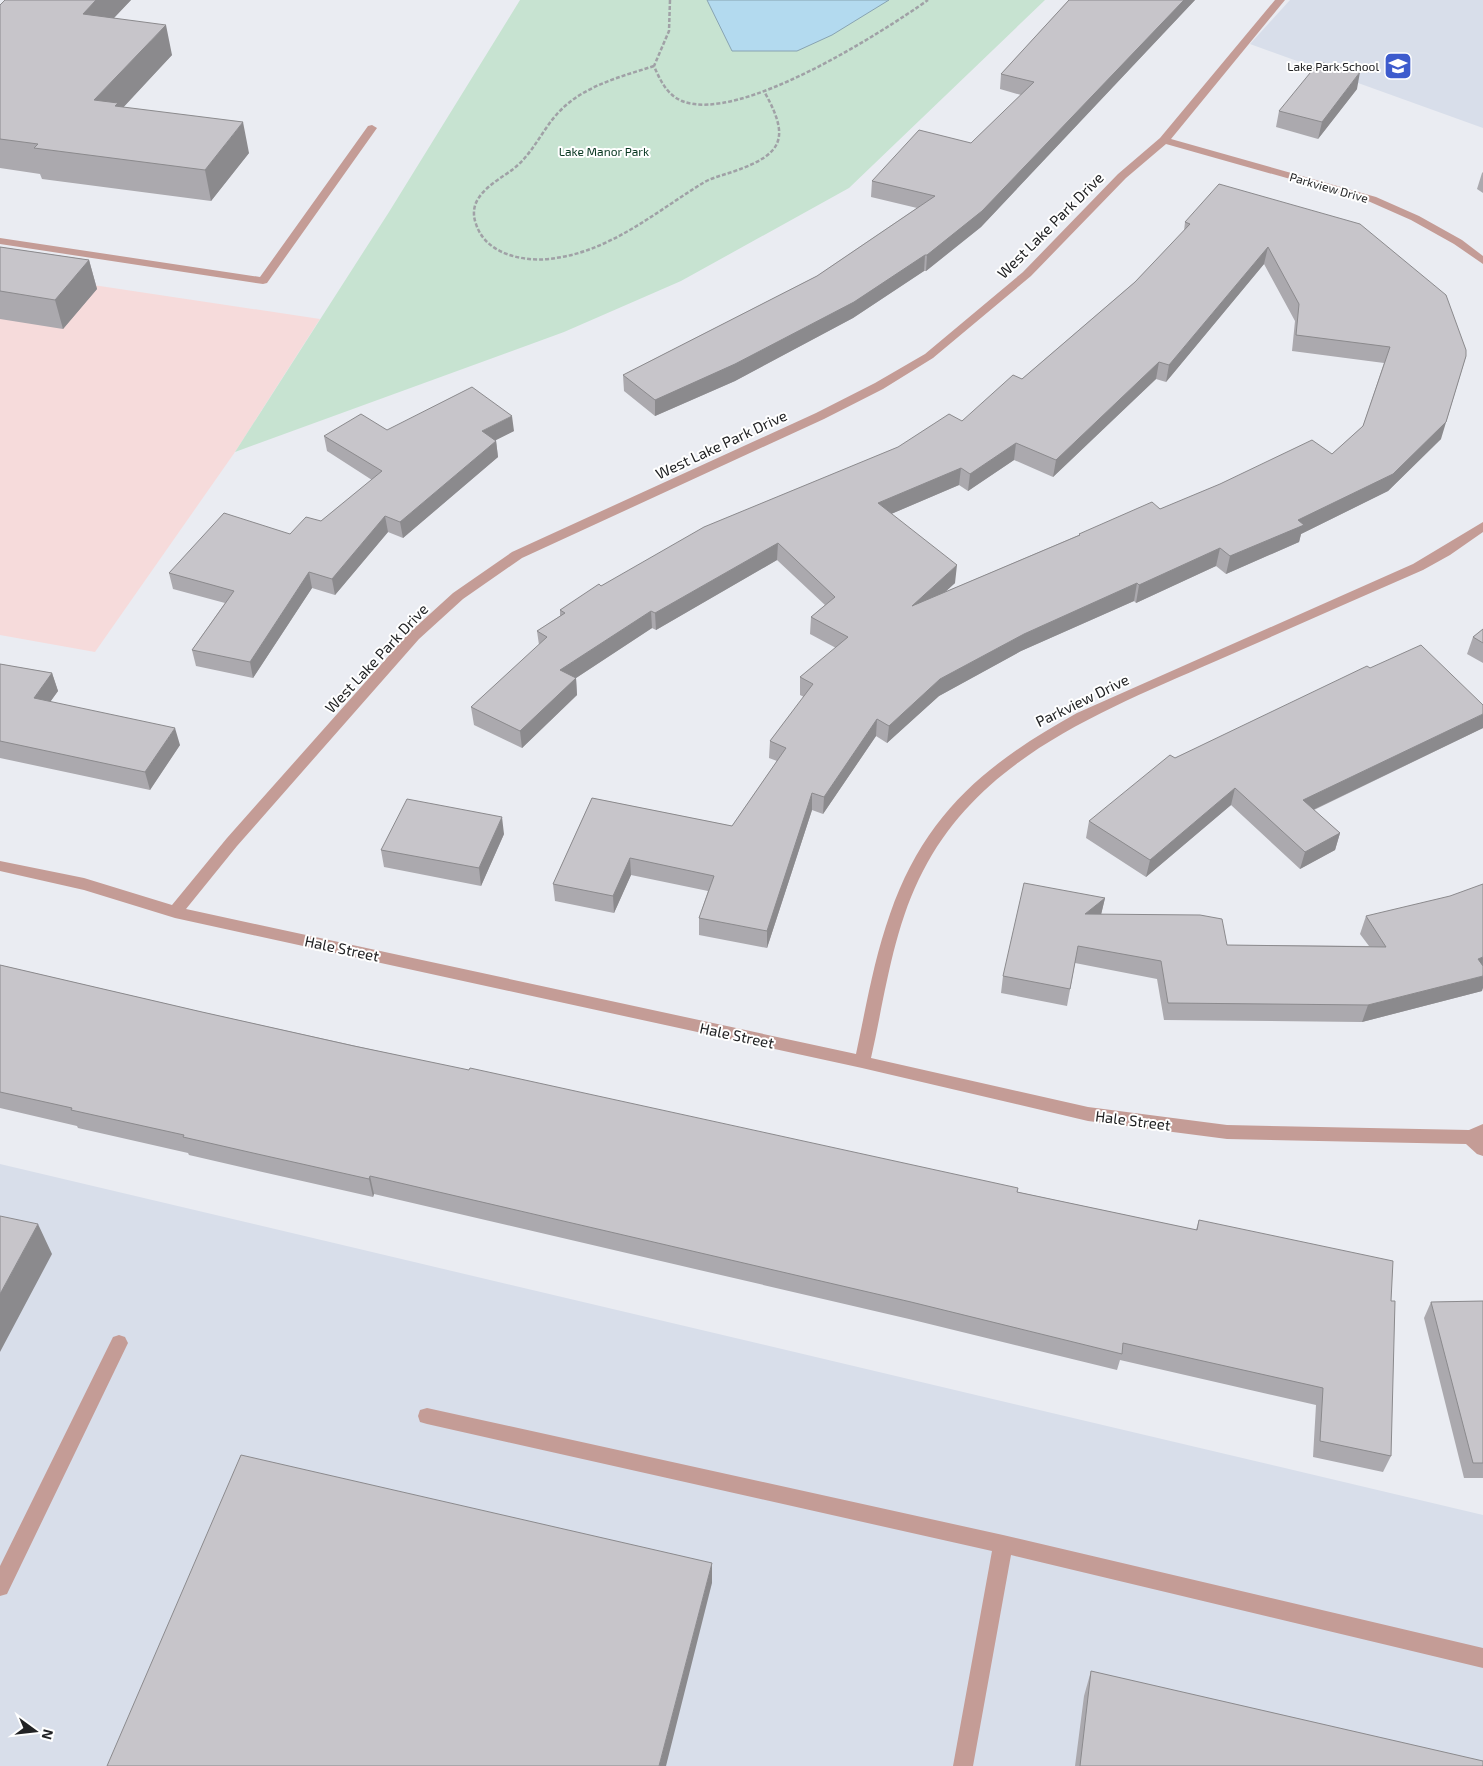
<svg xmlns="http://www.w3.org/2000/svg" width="1483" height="1766" font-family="'Exo 2',sans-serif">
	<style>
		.commercial { fill: #f6dbdb }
		.built { fill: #d8deea }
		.green { fill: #c7e3d1 }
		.water { fill: #b3daef; stroke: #88a3b2 }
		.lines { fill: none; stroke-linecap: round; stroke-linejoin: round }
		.path { stroke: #a0a1a6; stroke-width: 2.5; stroke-dasharray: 4 2; stroke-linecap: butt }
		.minor { fill: #c49c96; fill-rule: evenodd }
		.wall { fill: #aba9ae; fill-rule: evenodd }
		.shaded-wall { fill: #8b8a8d }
		.building { fill: #c7c5ca; stroke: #8b8a8d; fill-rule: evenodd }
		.labels { text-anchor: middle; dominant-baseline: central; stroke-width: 4; stroke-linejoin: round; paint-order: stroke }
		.far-poi-label { font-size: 12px; fill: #222325; stroke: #fff; text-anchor: end }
		.far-park-label { font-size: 12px; fill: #073620; stroke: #fff }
		.far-street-label { font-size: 12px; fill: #222325; stroke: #fff }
		.street-label { font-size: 15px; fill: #222325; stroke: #fff }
	</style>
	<rect width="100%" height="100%" fill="#eaecf2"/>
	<path class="commercial" d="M0,271L320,319L235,452L95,652L0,635Z"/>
	<path class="built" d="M1290,0H1483V128L1250,44Z
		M0,1164L1483,1515V1766H0Z"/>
	<path class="green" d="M520,0H1045L849,188L681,281L564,332L235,452L389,212Z"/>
	<path class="water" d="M707,0H889L832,35L797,51H732Z"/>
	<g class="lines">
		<path class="path" d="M670,0L669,31L654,66C660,80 667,95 682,101C739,124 881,33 928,0
			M654,66C620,77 582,86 557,114C541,132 532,155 512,170C501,178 486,186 478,199C473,207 473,216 476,224C486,256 528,263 556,258C612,250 657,211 703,183C713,177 724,175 735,171C783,154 790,138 765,93"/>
		<path class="minor" d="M1275,0H1285L1171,139L1376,197L1419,216L1462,240L1483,256V264L1454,244L1411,220L1368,201L1166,144L1126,178L1031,276L933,358L883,389L824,419L522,558L463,599L419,639L237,846L186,909L856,1054C866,1007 874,959 890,914C925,813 987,763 1077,713L1413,564L1483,522V532L1450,555L1423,570C1354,600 1285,631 1216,661C1105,710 982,756 923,871C893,928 885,996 871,1058L1088,1107L1227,1125L1469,1130L1483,1124V1156L1477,1154L1466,1144L1227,1139L1088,1121L862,1068L175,918L84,890L0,871V861L84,878L172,905L227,838L409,633L453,593L512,552L816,413L875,383L925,354L1023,272L1118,174L1160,138Z
			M372,125L377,128L267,283L263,284L0,244V238L260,277L368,126Z
			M119,1335L125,1337L128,1343L7,1594L0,1596V1566L113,1337Z
			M427,1408L1003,1535L1483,1648V1668L1011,1555L973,1766H953L992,1551L427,1424L420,1422L418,1416L420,1410Z"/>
	</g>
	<path class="wall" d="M5,0H131L114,18L172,55L123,107L249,153L211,201L42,179L40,174L0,168V5Z
		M1069,0H1195L981,227L926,271H924L853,318L735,381L655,416L624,391L623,375L817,276L917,208L871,197L872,181L971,143L1021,95L1000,89L1001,74Z
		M1357,89L1318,139L1276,127L1279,111Z
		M1483,172V193L1477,189L1482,173Z
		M1185,222L1360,224L1441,439L1388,491L1301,534L1299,542L1226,574L1216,566L1136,603L1134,601L1021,651L939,696L887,743L876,736L823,814L812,810L767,948L699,935V918L708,891L631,875L614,913L555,901L553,884L592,798L732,826L777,761L769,758L770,741L804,697L800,695V677L836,648L810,634L811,617L825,605L777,560L656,630L652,628L576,678L577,695L522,748L474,725L471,707L539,645L537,631L560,616V610L601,586L962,421L1022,379L1135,282L1184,231ZM1264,264L1295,321L1292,351L1384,363L1363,426L1332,454L1160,509L1079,534V535L945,592L955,583L891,514L959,485L968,491L1014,460L1053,477L1156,379L1166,382Z
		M0,247L89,260L97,289L63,329L0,319Z
		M387,430L514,431L496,440L498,457L403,538L388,532L335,595L312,588L253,678L196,666L192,650L225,603L173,589L169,573L290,534L321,521L372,480L327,451L324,436Z
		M1483,629V663L1467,654L1473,637Z
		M0,664L52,673L58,691L50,702L180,745L150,790L0,758Z
		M1370,668L1483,728L1314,810L1340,833L1335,850L1300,869L1231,805L1146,877L1086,838L1089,821L1175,758Z
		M504,834L481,886L384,867L381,850Z
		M1105,898L1101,914L1227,945L1369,946L1360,934L1366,916L1482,991L1362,1022L1164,1020L1157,979L1075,963L1067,1006L1001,993L1003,976Z
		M0,965L202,1012L1018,1192L1196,1230L1199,1220L1391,1301V1456L1383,1472L1313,1457L1316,1405L1120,1360L1117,1370L909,1319L374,1194L373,1197L258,1171L189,1155L188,1153L78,1128L77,1126L0,1108Z
		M1483,1301V1478H1464L1424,1318L1431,1302Z
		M1091,1671L1483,1766H1075L1084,1696Z"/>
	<path class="shaded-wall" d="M96,0H131L90,43L83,14Z
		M1184,0H1195L981,227L926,271L927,255Z
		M166,25L172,55L120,111L94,100Z
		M1360,72L1357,89L1318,139L1322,122Z
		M243,122L249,153L211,201L205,170Z
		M1268,247L1264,264L1166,382L1169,365Z
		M925,255L924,271L853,318L735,381L655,416V400Z
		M89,260L97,289L63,329L55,300Z
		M1466,356L1441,439L1388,491L1301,534L1299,542L1226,574L1230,556L1298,520Z
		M1159,362L1156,379L1053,477L1056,460Z
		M512,416L514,431L484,446L482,431Z
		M496,441L498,457L403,538L400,522Z
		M1016,443L1014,460L968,491L970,474Z
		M961,468L959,485L877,520L878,503Z
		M385,516L388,532L335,595L332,579Z
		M778,543L777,560L656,630L655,613Z
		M1220,548L1216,566L1136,603L1139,585Z
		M957,565L955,583L911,623L912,606Z
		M309,572L312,588L253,678L250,662Z
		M1137,583L1134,601L1021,651L939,696L887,743L889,726L940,679L1024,634Z
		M651,611L652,628L576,678L577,695L522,748L520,731L560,670Z
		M52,673L58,691L40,716L34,698Z
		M1483,714V728L1298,817L1303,800Z
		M877,719L876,736L823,814L824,797Z
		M175,728L180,745L150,790L145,772Z
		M1235,788L1231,805L1146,877L1150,860Z
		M812,793V810L767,948V931Z
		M502,817L504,834L481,886L479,868Z
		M1340,833L1335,850L1300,869L1305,852Z
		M630,858L631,875L614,913L613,896Z
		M1105,898L1101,915L1085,914Z
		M1483,957V971L1478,959Z
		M1483,976V988L1482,991L1362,1022L1368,1005Z
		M370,1176L374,1194L373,1197L369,1179Z
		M38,1224L52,1254L0,1352V1294Z
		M712,1563V1583L666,1766H659Z"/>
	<path class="building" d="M5,0H96L83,14L166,25L94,100L118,103L115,106L243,122L205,170L34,148L38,144L0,139V5Z
		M1069,0H1184L982,211L927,255H925L854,302L735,364L655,400L623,375L817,276L935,196L872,181L919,130L971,143L1034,82L1001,74Z
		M1319,62L1360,72L1322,122L1279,111Z
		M1219,184L1360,224L1446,295L1466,350V356L1446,422L1393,474L1298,520L1304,525L1230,556L1220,548L1139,585L1137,583L1024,634L940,679L889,726L877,719L824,797L812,793L767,931L699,918L714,876L630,858L613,896L553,884L592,798L732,826L786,748L770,741L813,684L800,677L848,637L811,617L835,597L778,543L655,613L651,611L560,670L576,678L520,731L471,707L547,637L537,631L565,613L560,610L599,584L601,586L704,527L898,447L949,414L962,421L1013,375L1022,379L1135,282L1190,224L1185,222ZM1268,247L1299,304L1296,335L1390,347L1363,426L1332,454L1312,440L1220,484L1160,509L1152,502L1079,534L1080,535L912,606L957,565L878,503L961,468L970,474L1016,443L1056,460L1159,362L1169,365Z
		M0,247L89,260L55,300L0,291Z
		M472,387L512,416L482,431L496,441L400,522L385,516L332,579L309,572L250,662L192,650L234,591L169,573L224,513L290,534L306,517L321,521L382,471L324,436L361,414L387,430Z
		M1483,629V643L1473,637Z
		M1421,645L1483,705V714L1303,800L1340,833L1305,852L1235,788L1150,860L1089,821L1170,755L1175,758L1367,666L1370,668Z
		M0,664L52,673L34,698L175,728L145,772L0,741Z
		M407,799L502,817L479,868L381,850Z
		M1024,883L1105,898L1085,914L1200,915L1222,919L1227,945L1386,947L1366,916L1450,896L1483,884V957L1478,959L1483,966V976L1368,1005L1168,1003L1161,961L1078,946L1070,989L1003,976Z
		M0,965L202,1012L354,1046L469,1070L470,1068L1018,1188L1017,1192L1197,1230L1199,1220L1393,1261L1391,1301H1395L1391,1456L1320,1441L1323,1388L1123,1343L1122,1354L911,1302L370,1176L369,1179L253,1153L183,1137L184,1135L71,1110L72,1108L0,1092Z
		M0,1216L38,1224L0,1294Z
		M1483,1301V1463H1473L1431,1302Z
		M241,1455L712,1563L659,1766H107Z
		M1091,1671L1483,1761V1766H1080Z"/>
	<defs>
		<symbol id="school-square" viewBox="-11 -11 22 22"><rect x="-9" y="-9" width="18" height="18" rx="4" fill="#3d5bcd" stroke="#fff"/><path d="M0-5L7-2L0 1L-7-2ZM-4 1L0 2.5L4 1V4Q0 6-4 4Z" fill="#fff"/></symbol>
	</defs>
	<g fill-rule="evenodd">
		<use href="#school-square" x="1382" y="50" width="32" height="32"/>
	</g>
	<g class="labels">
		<g class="far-poi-label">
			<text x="1379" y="66">Lake Park School</text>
		</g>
		<g class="far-park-label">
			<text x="604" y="151">Lake Manor Park</text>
		</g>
		<g class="far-street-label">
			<text transform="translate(1329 187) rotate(16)">Parkview Drive</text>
		</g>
		<g class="street-label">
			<text transform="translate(1050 225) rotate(-45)">West Lake Park Drive</text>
			<text transform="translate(721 444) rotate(-25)">West Lake Park Drive</text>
			<text transform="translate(376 658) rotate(-47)">West Lake Park Drive</text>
			<text transform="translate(1082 700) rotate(-26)">Parkview Drive</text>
			<text transform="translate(342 948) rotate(12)">Hale Street</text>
			<text transform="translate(737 1035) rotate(12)">Hale Street</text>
			<text transform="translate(1133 1120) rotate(7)">Hale Street</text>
		</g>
	</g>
	<g transform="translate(35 1731) rotate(105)" stroke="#ffffff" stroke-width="4" paint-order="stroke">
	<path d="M0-4L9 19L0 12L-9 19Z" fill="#222325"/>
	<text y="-8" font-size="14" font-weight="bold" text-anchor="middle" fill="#222325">N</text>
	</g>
</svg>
